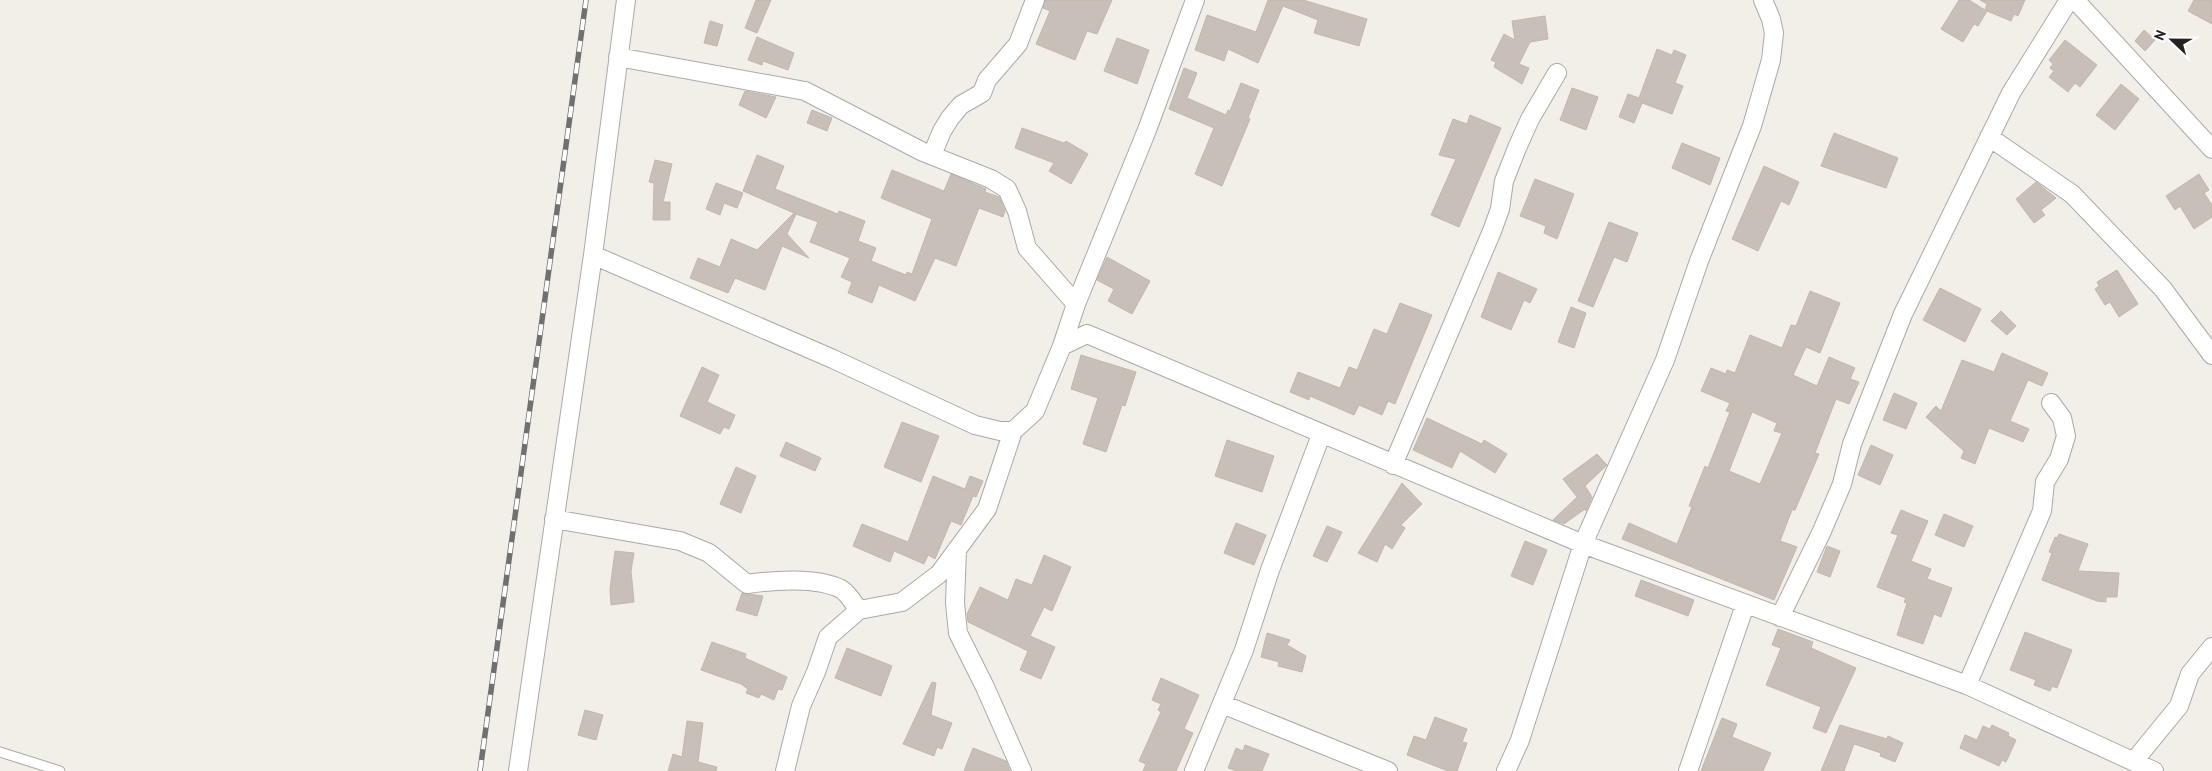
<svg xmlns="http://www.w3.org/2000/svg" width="2212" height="771" font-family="'PT Sans',sans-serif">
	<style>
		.building { fill: #c7bfb8; stroke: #c4b6ab; fill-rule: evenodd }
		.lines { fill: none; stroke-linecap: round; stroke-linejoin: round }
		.lane-casing { stroke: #a9a9a9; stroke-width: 11 }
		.street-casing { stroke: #a9a9a9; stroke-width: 20 }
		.lane { stroke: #fff; stroke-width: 9 }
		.street { stroke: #fff; stroke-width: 18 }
		.rail-casing { stroke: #707070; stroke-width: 5.5 }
		.rail { stroke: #fff; stroke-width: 4; stroke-dasharray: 11; stroke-linecap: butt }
	</style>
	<rect width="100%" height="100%" fill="#f2efe9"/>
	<path class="building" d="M756,0H771L757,33L745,28Z
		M1045,0H1112L1097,34L1087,31L1075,60L1036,44L1050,11L1043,8Z
		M1268,0H1303L1367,19L1359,46L1314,33L1318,20L1283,6L1258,63L1228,49L1224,61L1195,50L1207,15L1256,32Z
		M1959,0H1969L1985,10L1987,4L1980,0H2025L2018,16L2014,14L2011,21L1987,11L1978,26L1974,24L1963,42L1941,29Z
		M2194,0H2212V24L2188,11Z
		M1545,16L1548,39L1530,42L1519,64L1529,68L1522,84L1494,67L1496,62L1491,60L1504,34L1515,40L1512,21Z
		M710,21L723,25L717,46L704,43Z
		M2144,30L2155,40L2145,51L2135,41Z
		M757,37L794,53L788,70L763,61L762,65L748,60Z
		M1117,38L1149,50L1137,84L1104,71Z
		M2065,40L2097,65L2080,87L2075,83L2068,92L2049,77L2054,71L2050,68L2053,64L2049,60Z
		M1657,49L1672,55L1674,50L1686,55L1675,83L1683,86L1672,114L1642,103L1634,123L1619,117L1628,94L1639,98Z
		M1184,68L1197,73L1187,98L1226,115L1228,110L1230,111L1241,83L1259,90L1248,118L1250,119L1222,186L1195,174L1214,128L1169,109Z
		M2121,84L2139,99L2115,130L2096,115Z
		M1572,88L1598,97L1586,130L1560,120Z
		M745,91L776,97L766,118L739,105Z
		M812,110L832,118L827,131L807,123Z
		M1470,115L1501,128L1459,227L1431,215L1456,159L1439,155L1453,119L1467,124Z
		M1022,128L1064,143L1066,141L1088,154L1071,184L1049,171L1054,163L1015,148Z
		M1834,133L1898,158L1886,188L1821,166Z
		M1682,143L1720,158L1710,185L1672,168Z
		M757,155L784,166L775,189L838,214L839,211L865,221L858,241L876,248L871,261L906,275L907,272L912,274L932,219L881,198L892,170L944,191L951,174L986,189L985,192L999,197L1005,211L1003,217L979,208L956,266L935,258L915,301L879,285L872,303L848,293L852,282L841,277L850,258L810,242L818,222L796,214L787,234L809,258L782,246L765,290L735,278L728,293L690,278L698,258L720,267L731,239L757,250L794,213L743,191Z
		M655,160L672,164L663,202H670V220H653L654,183L649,182Z
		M1764,166L1799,182L1789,205L1781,201L1758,251L1732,239Z
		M2199,174L2209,190L2204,193L2212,205V217L2194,229L2180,206L2175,210L2166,196Z
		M1535,179L1574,194L1557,239L1544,233L1546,226L1520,216Z
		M2036,182L2056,198L2041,210L2045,215L2034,223L2016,199Z
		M716,183L743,193L737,208L724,203L720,215L706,209Z
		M1609,222L1638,233L1627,262L1614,257L1593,307L1578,301Z
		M1107,257L1150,281L1132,314L1108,301L1114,289L1097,280Z
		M2117,270L2138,304L2119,317L2110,302L2105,305L2095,289L2099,286L2097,282Z
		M1498,272L1537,289L1530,303L1524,300L1511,330L1481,317Z
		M1940,288L1981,309L1965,342L1923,320Z
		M1810,291L1840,303L1820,353L1806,347L1793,375L1817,386L1829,357L1855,368L1850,379L1859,382L1849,404L1836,399L1815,453L1819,454L1795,510H1792L1780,541L1797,547L1774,600L1622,539L1629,523L1677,544L1692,507L1689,506L1705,466L1708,468L1730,412L1726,411L1730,403L1701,391L1711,368L1726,374L1727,370L1735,373L1750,335L1782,348L1791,325L1796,326ZM1752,412L1777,423L1774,431L1782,433L1760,484L1729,471Z
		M1400,303L1432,315L1395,404L1388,401L1382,415L1359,405L1354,415L1310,396L1309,400L1290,392L1298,372L1340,388L1349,367L1357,370L1374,329L1387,334Z
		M1571,307L1586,313L1574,348L1558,342Z
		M2001,311L2016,326L2007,335L1991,321Z
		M2002,353L2048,373L2042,386L2028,380L2010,421L2029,429L2023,442L1989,428L1975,464L1961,458L1964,451L1926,417L1936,406L1941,411L1962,360L1994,372Z
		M1081,355L1136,372L1125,406L1122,405L1106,452L1083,444L1098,398L1071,389Z
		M702,367L719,375L707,402L735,415L729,429L724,427L720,434L680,416Z
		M1894,393L1917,403L1906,429L1883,420Z
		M1427,418L1482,444L1484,440L1507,454L1495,473L1460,451L1452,468L1413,450Z
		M902,422L939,436L921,482L884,467Z
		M1227,440L1274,456L1262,492L1215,476Z
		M786,442L821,458L815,471L780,456Z
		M1871,445L1893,455L1880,485L1858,475Z
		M1597,454L1607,465L1585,486L1592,497L1586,511L1585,509L1564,524L1553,520L1577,497L1563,479Z
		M736,467L756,476L741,513L720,504Z
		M933,476L965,489L970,476L983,481L976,497L973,496L961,525L951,521L935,559L928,555L924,564L894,551L890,562L853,546L862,524L908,542Z
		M1402,483L1422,504L1401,525L1405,528L1392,549L1385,544L1377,562L1358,553Z
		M1901,510L1928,521L1911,561L1931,569L1927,579L1952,588L1941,617L1934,614L1923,644L1897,635L1907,603L1904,602L1906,598L1877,587L1898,535L1891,533Z
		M1944,514L1973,526L1964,547L1935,535Z
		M1236,523L1266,535L1254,565L1224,553Z
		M1327,526L1342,532L1327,562L1313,556Z
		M2059,534L2088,544L2078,571L2119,573L2117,597H2106V602L2097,601L2042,580L2052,553L2049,552L2055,537L2057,538Z
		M1525,541L1547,550L1533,585L1511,576Z
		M1827,546L1840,551L1830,577L1817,572Z
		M615,551L634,553L631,571L634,602L611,605L610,589Z
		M1044,555L1071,567L1052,611L1044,607L1030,636L1055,647L1041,679L1020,670L1028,651L968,622L967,614L980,587L1008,600L1016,579L1032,585Z
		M1641,580L1694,600L1688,616L1635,596Z
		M742,593L763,596L757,616L736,610Z
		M1778,629L1813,642L1811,648L1856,668L1826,733L1813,728L1821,707L1766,685L1781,648L1772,645Z
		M2025,632L2072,650L2057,688L2052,686L2050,691L2034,685L2036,680L2010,670Z
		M1267,633L1290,640L1287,645L1306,656L1302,672L1278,666L1279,662L1261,657Z
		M712,642L746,654L745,658L787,677L782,690L778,689L774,700L761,694L759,698L746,693L748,689L741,684L701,670Z
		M847,648L892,666L881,696L835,678Z
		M1161,678L1199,695L1184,729L1193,733L1176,771H1143L1146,764L1139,761L1161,712L1158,710L1161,704L1152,700Z
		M932,682L936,683L931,715L952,723L942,749L937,747L934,756L903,744Z
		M585,710L603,715L596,740L578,735Z
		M1435,717L1467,729L1462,742L1467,743L1457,771H1448L1407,755L1414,736L1426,740Z
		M1722,718L1737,724L1732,737L1771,753L1763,771H1701Z
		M687,721L703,723L698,762L717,767L716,771H668L673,754L682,757Z
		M1840,725L1887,739L1888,736L1903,743L1895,762L1880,756L1881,753L1854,744L1844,771H1821Z
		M1992,725L2009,733L2008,736L2016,740L2006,762L2002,760L1999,766L1960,748L1965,735L1977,740L1983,726L1990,729Z
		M1245,745L1269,754L1262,771H1237L1228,768L1236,748L1243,751Z
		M973,748L1006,761L1010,771H964Z"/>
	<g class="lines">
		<defs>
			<path id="lane" d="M0,752L60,771"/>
			<path id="street" d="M2075,0L2212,149
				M618,57L805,91L923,152L991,179L1007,189L1017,211L1027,248L1076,304
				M1989,137L2072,194L2163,289L2212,355
				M932,155L942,131L950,118L961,105L982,93L987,80L1018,44L1035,0
				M593,255L833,359L975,425L1000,431H1013L1035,411L1062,346L1087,334L1583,544L1967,685L2154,771
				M1062,346L1076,304L1147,130L1195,0
				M1393,465L1492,231L1500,209L1504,181L1517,148L1530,119L1557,73
				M554,519L680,541L709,553L747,584C774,580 817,577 841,589C848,593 854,604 859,610
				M957,549L955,603L958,633L985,687L1022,771
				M1780,617L1822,531L1842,484L1852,444L1903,314L2011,93L2069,0
				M1967,685L2042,511L2045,482L2059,459L2066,436L2062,418L2051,403
				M1222,704L1388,771
				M2134,761L2179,706L2190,674L2212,647
				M518,771L593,255L626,0
				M785,771L801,706L816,672L828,637L859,610L902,602L939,574L987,509L1013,431
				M1194,771L1244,650L1270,570L1321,435
				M1506,771L1520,740L1583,544L1665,360L1699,261L1752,126L1771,60L1774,33L1771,19L1763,0
				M1688,771L1745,605"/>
		</defs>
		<use href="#lane" class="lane-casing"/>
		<use href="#street" class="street-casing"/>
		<use href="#lane" class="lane"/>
		<use href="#street" class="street"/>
		<defs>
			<path id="rail" d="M480,771L586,0"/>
		</defs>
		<use href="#rail" class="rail-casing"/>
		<use href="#rail" class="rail"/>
	</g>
	<g transform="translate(2172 40) rotate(292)" stroke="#ffffff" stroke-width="4" paint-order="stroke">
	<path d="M0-4L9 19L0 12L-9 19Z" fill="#222222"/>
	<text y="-8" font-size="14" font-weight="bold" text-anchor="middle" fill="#222222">N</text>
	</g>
</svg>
